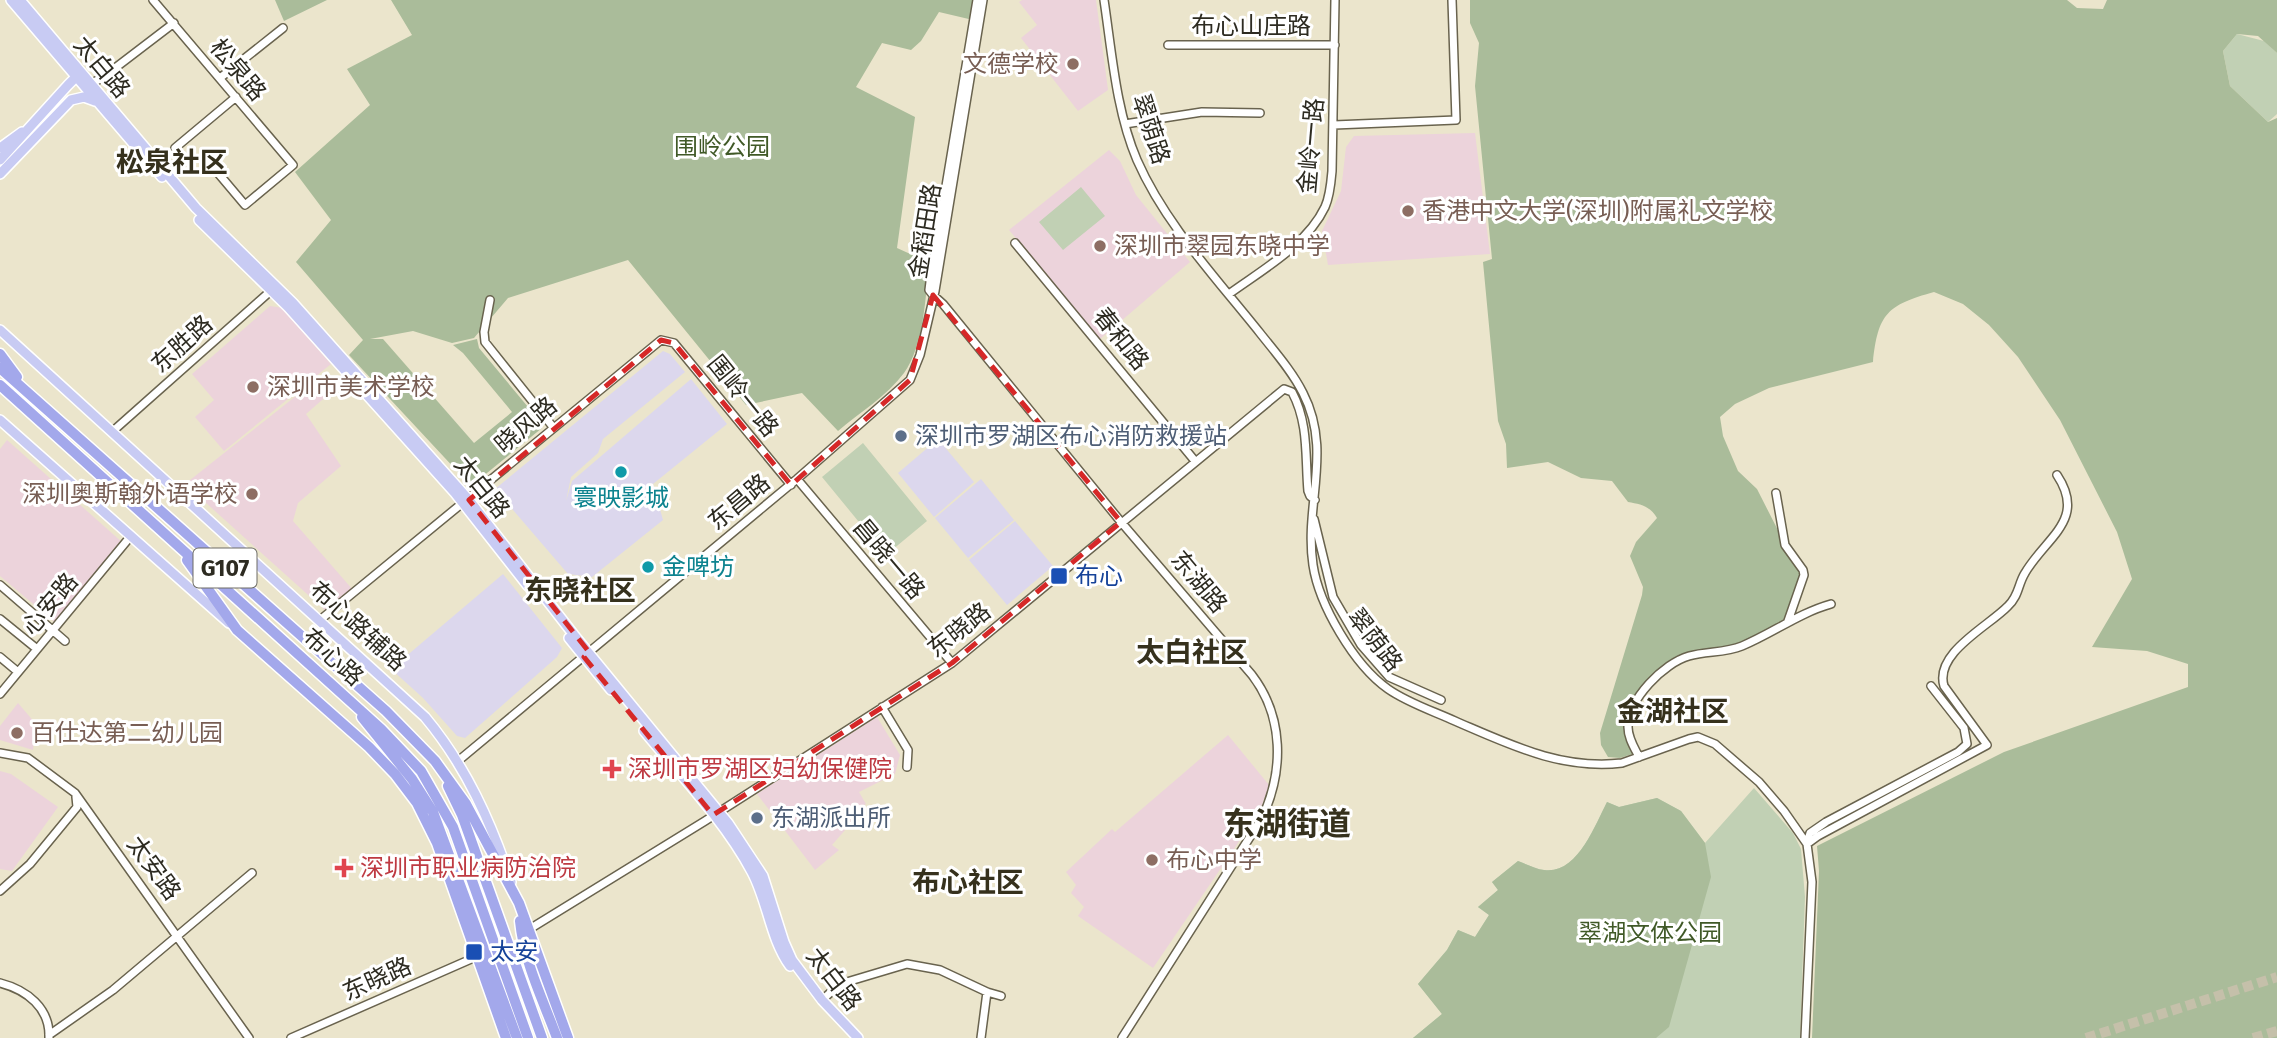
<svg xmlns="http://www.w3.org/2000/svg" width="2277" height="1038" font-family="'Fira Sans','Noto Sans SC',sans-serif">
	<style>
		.commercial { fill: #dcd7ed }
		.education { fill: #ecd3db }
		.green { fill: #c1d0b4 }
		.forest { fill: #aabc9a }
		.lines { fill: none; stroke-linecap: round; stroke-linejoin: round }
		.highway-tunnel { stroke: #c5c0aa; stroke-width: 10; stroke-dasharray: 10 5; stroke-linecap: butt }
		.minor-casing { stroke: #69634e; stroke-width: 10 }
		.major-casing { stroke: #fff; stroke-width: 12 }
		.highway-casing { stroke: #fff; stroke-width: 13 }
		.minor { stroke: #fff; stroke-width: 7 }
		.major { stroke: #c8cbf3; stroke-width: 9 }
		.highway { stroke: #a3a8eb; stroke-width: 10 }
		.marked { fill: none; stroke: #d62828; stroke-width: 5; stroke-dasharray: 14 9; stroke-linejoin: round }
		.education-dot { fill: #8d6e63; stroke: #fff; stroke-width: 2.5 }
		.service-dot { fill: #5c6f8a; stroke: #fff; stroke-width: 2.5 }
		.culture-dot { fill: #0f9aa8; stroke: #fff; stroke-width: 2.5 }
		.transit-dot { fill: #1a4fb4; stroke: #fff; stroke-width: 2.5 }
		.health-dot { fill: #e0444e; stroke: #fff; stroke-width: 2.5 }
		.labels { text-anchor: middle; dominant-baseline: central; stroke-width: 6; stroke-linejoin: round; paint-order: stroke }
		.shield { fill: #fff; stroke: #6c6b64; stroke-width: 2 }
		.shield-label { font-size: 23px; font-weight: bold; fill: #2d2b21 }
		.street-label { font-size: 24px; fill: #2d2b21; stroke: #fff }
		.education-label { font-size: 24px; fill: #785e54; stroke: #fff; text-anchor: start }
		.park-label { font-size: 24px; fill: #405927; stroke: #fff }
		.service-label { font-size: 24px; fill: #4e5e75; stroke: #fff; text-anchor: start }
		.culture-label { font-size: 24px; fill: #0d838f; stroke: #fff }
		.transit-label { font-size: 24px; fill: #164399; stroke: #fff; text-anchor: start }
		.health-label { font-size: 24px; fill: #be3a42; stroke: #fff; text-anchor: start }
		.quarter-label { font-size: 28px; font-weight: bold; fill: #36311d; stroke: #fff }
		.district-label { font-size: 32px; font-weight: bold; fill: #36311d; stroke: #fff }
	</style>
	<rect width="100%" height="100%" fill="#ebe5cc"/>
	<path class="commercial" d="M663,351L670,354L685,372L603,439L598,453L571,477L566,501L572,481L691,379L727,424L653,484L663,520L592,577L568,574L495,489Z
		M938,439L974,482L934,517L898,473Z
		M981,479L1014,520L968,558L935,518Z
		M1015,521L1053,566L1007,605L969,560Z
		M503,574L562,648L557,657L465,738L457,736L423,698L391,669Z"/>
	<path class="education" d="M1022,0H1096L1108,90L1078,111L1021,38L1037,25L1019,2Z
		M1475,133L1490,254L1328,265L1322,231L1341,191L1346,147L1354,136Z
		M1109,150L1120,161L1136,195L1190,262L1100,339L1009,230Z
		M270,306L283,308L331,364L224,451L195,417L214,400L192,374Z
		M325,373L337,387L306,414L341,466L298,503L293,521L353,590L326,611L185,484Z
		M7,440L123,543L57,624L0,576V449Z
		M18,703L36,724L33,750L0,740V726Z
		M877,717L900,755L895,774L859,792L866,804L857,808L860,813L832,845L839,850L815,870L757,794Z
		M1228,735L1269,785L1262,805L1234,849L1153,968L1078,916L1084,907L1071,893L1076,885L1066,872L1112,829L1115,832Z
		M0,771L11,774L58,807L12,871L0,869Z"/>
	<path class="green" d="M2237,34L2264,41L2277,53V114L2268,122L2230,86L2223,51Z
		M1081,187L1105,216L1063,250L1039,222Z
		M863,443L927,521L886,555L822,477Z
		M1754,788L1793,833L1801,849L1805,897L1800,1038H1413L1442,1014L1418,984L1447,950L1458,930L1475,937L1489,915L1478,907L1498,890L1492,882L1518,861C1526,864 1536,869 1544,870C1577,875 1595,825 1607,802L1619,807L1657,798L1681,811L1705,843Z"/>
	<path class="forest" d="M275,0H327L284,21Z
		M391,0H975L973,20L939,12L921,41L911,50L882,43L856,87L915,117L897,248L928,262C927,294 923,348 904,373C887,396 859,413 838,431L802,393L746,405L628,260L508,298L474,338L452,343L413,331L370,339H383L474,443L512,412L463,353L453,345L477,339L479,348L538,419L542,428L471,486L349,355L363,340L296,262L331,220L295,172L370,105L347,69L412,35Z
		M1470,0H2067L2077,8L2103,9L2107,0H2277V53L2258,36L2237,34L2223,51L2230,86L2268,122L2277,118V1038H1812L1819,871L1817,846L2004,752L2188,687V664L2147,651L2092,647L2132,579L2117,532L2060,420L2018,357L1989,325L1963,304L1934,292C1887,305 1878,314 1873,362L1769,388L1735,404L1720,417L1723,436L1738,471L1757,489L1789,552L1803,570L1788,621L1745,645L1689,656L1646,686L1628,722L1635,753L1620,758L1608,757L1601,745L1600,733L1642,595L1643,587L1630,556L1636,542L1657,518C1650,506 1640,504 1628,502L1612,481L1581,478L1548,462L1507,468L1506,444L1498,421L1483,262L1492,259L1475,86L1479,43L1470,23Z
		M1657,798L1681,811L1705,843L1711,877L1669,1027L1656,1038H1413L1442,1014L1418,984L1447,950L1458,930L1475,937L1489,915L1478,907L1498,890L1492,882L1518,861C1526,864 1536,869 1544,870C1577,875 1595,825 1607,802L1619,807Z"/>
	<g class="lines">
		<path class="highway-tunnel" d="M2086,1038L2277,977
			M2253,1038L2277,1031"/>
		<defs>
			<path id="minor" d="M153,0L293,165L245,205L207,160
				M1104,0C1112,53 1116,111 1137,160C1165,224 1217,279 1260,333C1275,352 1292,371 1303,393C1333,451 1304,505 1313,565C1319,605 1354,665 1388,689C1408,703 1433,711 1455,721C1511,745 1561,770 1622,763L1689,739L1698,737L1715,744L1759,782L1784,811L1807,844L1812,882L1805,1038
				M1168,45H1335
				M220,78L283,28
				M88,85L102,78L174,23
				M1125,124L1202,112L1260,113
				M1334,125L1456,120L1452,0
				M175,148L236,97
				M1015,243L1195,461
				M1229,294C1262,270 1307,245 1325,207C1330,196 1331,183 1332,171L1335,0
				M933,295L943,304L1121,522L1252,675C1284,717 1284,771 1262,818L1122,1038
				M933,295L929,290L930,282L977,0
				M490,300L484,332L485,342L553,427
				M113,431L274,288
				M797,479L952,663
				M1776,493L1785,545L1803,570L1804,575L1788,621
				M1314,519L1333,597L1361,645L1389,677L1441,700
				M0,585L65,641
				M0,619L37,649
				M320,620L661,340L674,343L791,485
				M0,657L18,672
				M0,694L130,537
				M882,707L908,750L907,767
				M0,753L28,758L75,793L249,1038
				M1639,757C1634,747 1628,738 1628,727C1628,699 1664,663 1689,656C1707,651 1725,653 1742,646C1773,633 1799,613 1831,604
				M458,761L797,479L910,380L920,355L935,291L983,0
				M1807,843L1810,833L1826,822L1958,752L1967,744L1964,728L1931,686
				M1807,844L1818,836L1987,745L1944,686C1934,653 1989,626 2008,606C2019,596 2018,584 2025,573C2046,537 2087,520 2057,475
				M0,891L30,864L77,807L76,797
				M528,930L705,821L952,663L1284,389L1292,392C1309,424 1305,457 1308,491L1310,496L1315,500
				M0,983C27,990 50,1008 49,1037
				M822,1000L840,984L907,964L940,970L987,992L1001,996
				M49,1035L113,990L252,873
				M291,1038L478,956
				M981,1038L987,992"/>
			<path id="major" d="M11,0L162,177
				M20,0L196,208L293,303L469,500L574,635L728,823L763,876L784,942L792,960L822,1000L858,1038
				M0,148L22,132
				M0,160L68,85L76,77L81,76
				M0,174L71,100L84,97L95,101
				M199,220L288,307L455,493L528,586
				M0,330L425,717C466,766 491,822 511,882
				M0,420L229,623
				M569,638L611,690
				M644,731C681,776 724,820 752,872C768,902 770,938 790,966"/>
			<path id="highway" d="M0,354L17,377
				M0,368L386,711L435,761L466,804L519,903L568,1038
				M0,385L381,729L421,771L453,827L528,1038
				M187,560L237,630L369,747L395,774L417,803L437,843L506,1038
				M362,717L412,779L433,812L517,1038
				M448,786L462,815L542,1038
				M520,921C524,962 543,1000 557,1038"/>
		</defs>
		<use href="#minor" class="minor-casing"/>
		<use href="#major" class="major-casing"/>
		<use href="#highway" class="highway-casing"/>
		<use href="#minor" class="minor"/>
		<use href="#major" class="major"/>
		<use href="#highway" class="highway"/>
	</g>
	<path class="marked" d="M933,295L1121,522L952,663L713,815L584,657L589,652L469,500L661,340L674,343L791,485L910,380Z"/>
	<g class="education-dot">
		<circle cx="1073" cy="64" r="7"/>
		<circle cx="1408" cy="211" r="7"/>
		<circle cx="1100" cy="246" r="7"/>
		<circle cx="253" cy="387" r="7"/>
		<circle cx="252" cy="494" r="7"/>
		<circle cx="17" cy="733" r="7"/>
		<circle cx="1152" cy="860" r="7"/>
	</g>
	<g class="service-dot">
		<circle cx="901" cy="436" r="7"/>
		<circle cx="757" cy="818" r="7"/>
	</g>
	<g class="culture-dot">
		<circle cx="621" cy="472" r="7"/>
		<circle cx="648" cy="567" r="7"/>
	</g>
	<g class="transit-dot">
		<rect x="1050" y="567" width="18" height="18" rx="3.5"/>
		<rect x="465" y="943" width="18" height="18" rx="3.5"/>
	</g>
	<g class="health-dot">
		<path d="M608.5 758.5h7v7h7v7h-7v7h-7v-7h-7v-7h7z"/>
		<path d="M340.5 857.5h7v7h7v7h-7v7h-7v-7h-7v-7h7z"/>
	</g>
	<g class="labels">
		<rect class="shield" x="193.5" y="548.5" width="63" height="39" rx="5"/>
		<g class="shield-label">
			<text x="225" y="568">G107</text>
		</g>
		<g class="street-label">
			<text x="1251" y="26">布心山庄路</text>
			<text transform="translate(102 67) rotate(50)">太白路</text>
			<text transform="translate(238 70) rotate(50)">松泉路</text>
			<text transform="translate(1151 129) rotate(72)">翠荫路</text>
			<text transform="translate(1311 146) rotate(-85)">金岭一路</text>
			<text transform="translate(925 231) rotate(-81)">金稻田路</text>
			<text transform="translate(1121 339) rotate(51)">春和路</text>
			<text transform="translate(182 344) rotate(-42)">东胜路</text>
			<text transform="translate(743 396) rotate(51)">围岭一路</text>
			<text transform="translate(526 425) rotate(-40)">晓风路</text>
			<text transform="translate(482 487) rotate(51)">太白路</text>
			<text transform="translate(739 502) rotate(-40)">东昌路</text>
			<text transform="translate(889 559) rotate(50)">昌晓一路</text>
			<text transform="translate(1199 582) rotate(50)">东湖路</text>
			<text transform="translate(50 604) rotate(-50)">心安路</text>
			<text transform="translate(358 626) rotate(42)">布心路辅路</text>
			<text transform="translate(959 630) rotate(-38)">东晓路</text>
			<text transform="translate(1375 640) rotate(52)">翠荫路</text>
			<text transform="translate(333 657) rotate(42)">布心路</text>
			<text transform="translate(154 868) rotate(54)">太安路</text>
			<text transform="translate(377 979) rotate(-24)">东晓路</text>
			<text transform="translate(834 979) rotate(52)">太白路</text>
		</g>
		<g class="education-label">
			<text x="1059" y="64" text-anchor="end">文德学校</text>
			<text x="1422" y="211">香港中文大学(深圳)附属礼文学校</text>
			<text x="1114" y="246">深圳市翠园东晓中学</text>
			<text x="267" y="387">深圳市美术学校</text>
			<text x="238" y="494" text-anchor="end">深圳奥斯翰外语学校</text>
			<text x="31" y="733">百仕达第二幼儿园</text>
			<text x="1166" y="860">布心中学</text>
		</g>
		<g class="park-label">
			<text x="722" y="147">围岭公园</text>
			<text x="1650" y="933">翠湖文体公园</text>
		</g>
		<g class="service-label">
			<text x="915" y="436">深圳市罗湖区布心消防救援站</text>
			<text x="771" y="818">东湖派出所</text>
		</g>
		<g class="culture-label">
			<text x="621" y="498">寰映影城</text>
			<text x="662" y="567" text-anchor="start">金啤坊</text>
		</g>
		<g class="transit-label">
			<text x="1075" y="576">布心</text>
			<text x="490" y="952">太安</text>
		</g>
		<g class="health-label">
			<text x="628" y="769">深圳市罗湖区妇幼保健院</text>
			<text x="360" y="868">深圳市职业病防治院</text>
		</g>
		<g class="quarter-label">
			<text x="172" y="162">松泉社区</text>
			<text x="580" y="590">东晓社区</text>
			<text x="1192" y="652">太白社区</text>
			<text x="1673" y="711">金湖社区</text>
			<text x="968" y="882">布心社区</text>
		</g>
		<g class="district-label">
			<text x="1287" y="824">东湖街道</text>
		</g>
	</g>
</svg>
